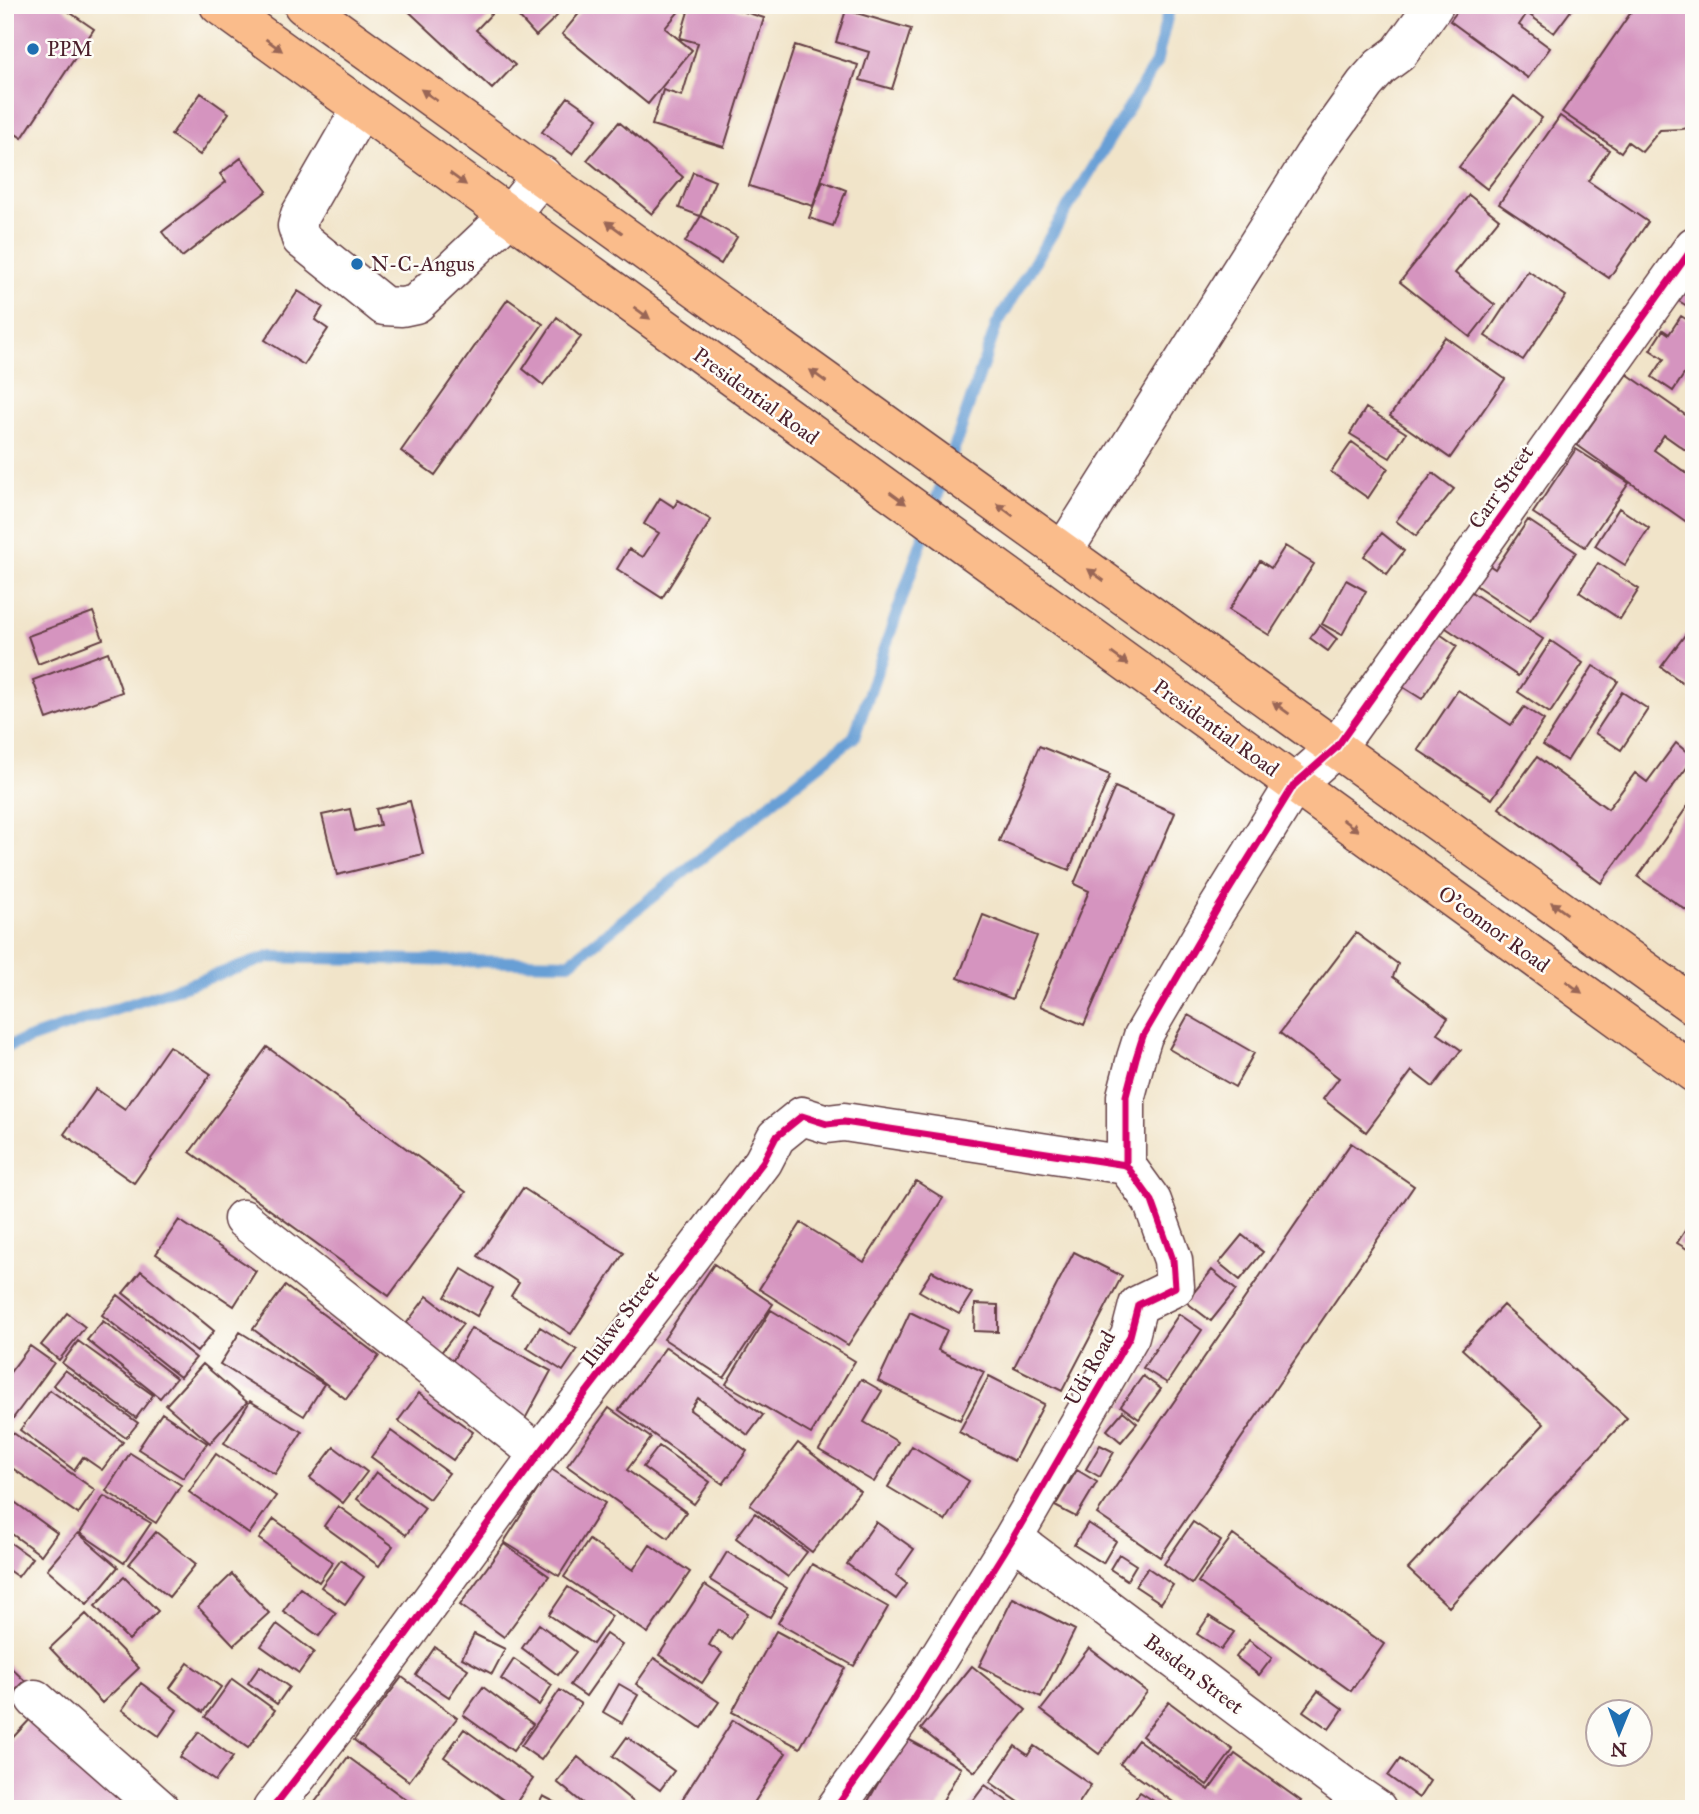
<svg xmlns="http://www.w3.org/2000/svg" width="1699" height="1814" font-family="'IM FELL Great Primer',serif">
	<style>
		.lines { fill: none; stroke-linecap: round; stroke-linejoin: round }
		.stream { stroke: #679fd5; stroke-width: 12 }
		.building { fill: #d594bf }
		.minor-casing { stroke: #633d43; stroke-width: 41 }
		.major-casing { stroke: #633d43; stroke-width: 41 }
		.minor { stroke: #fff; stroke-width: 38 }
		.major { stroke: #fabc8b; stroke-width: 38 }
		.cycleway-casing { stroke: #fdfcf7; stroke-width: 11 }
		.cycleway { stroke: #d6006c; stroke-width: 7 }
		.oneway { fill: #996656 }
		.poi-dot { fill: #1f6fb2; stroke: #fdfcf7; stroke-width: 2.5 }
		.labels { text-anchor: middle; dominant-baseline: central; stroke-width: 5; stroke-linejoin: round; paint-order: stroke }
		.poi-label { font-size: 21px; fill: #4a1f2b; stroke: #fdfcf7; text-anchor: start }
		.street-label { font-size: 21px; fill: #4a1f2b; stroke: #fdfcf7 }
	</style>
	<rect width="100%" height="100%" fill="#fdfcf7"/>
	<filter id="ink" filterUnits="userSpaceOnUse"><feTurbulence type="fractalNoise" baseFrequency=".0143" numOctaves="2"/><feDisplacementMap in="SourceGraphic" scale="14" xChannelSelector="R" yChannelSelector="G"/><feConvolveMatrix kernelMatrix="1 2 1 2 8 2 1 2 1" color-interpolation-filters="sRGB"/></filter>
	<filter id="wash" filterUnits="userSpaceOnUse"><feTurbulence type="fractalNoise" baseFrequency=".00686" numOctaves="4" result="noise"/><feDisplacementMap in="SourceGraphic" scale="28" xChannelSelector="R" yChannelSelector="G"/><feGaussianBlur stdDeviation="1.57" result="paint"/><feColorMatrix in="noise" values="0 0 0 0 0 0 0 0 0 0 0 0 0 0 0 0 0 1.4 0 .05"/><feComposite in="paint" operator="in"/></filter>
	<g filter="url(#wash)">
		<rect width="100%" height="100%" fill="#f1e4c9"/>
		<g class="lines">
			<path class="stream" d="M5,1047L269,957L569,963L854,737L997,324L1156,63L1170,5"/>
		</g>
		<g id="blocks">
			<path class="building" d="M5,5H59L94,29L22,138L5,127Z
				M402,5H450L456,11L462,5H497L498,7L476,30L515,65L492,89Z
				M508,5H548L557,16L536,36Z
				M586,5H676L681,9L665,28L692,50L648,104L562,34Z
				M690,5H723L764,18L724,147L652,125L663,90L682,96L698,43L680,38Z
				M1462,5H1575L1554,33L1527,13L1519,25L1550,48L1528,78L1450,21Z
				M1636,5H1694V127L1682,129L1660,130L1642,152L1628,142L1621,152L1562,112Z
				M846,10L911,29L892,89L860,80L869,52L836,42Z
				M795,45L858,65L813,206L749,186Z
				M201,93L229,113L200,155L171,135Z
				M1514,96L1542,118L1487,189L1459,167Z
				M568,97L598,118L572,154L542,132Z
				M1560,116L1609,150L1588,181L1648,222L1609,278L1499,204Z
				M619,122L683,177L652,214L587,160Z
				M241,158L267,191L182,257L162,232L226,182L220,174Z
				M693,172L715,181L700,216L679,208Z
				M823,181L846,190L833,226L809,218Z
				M1469,195L1499,219L1455,273L1495,305L1470,337L1400,282Z
				M701,216L737,237L721,264L685,242Z
				M1528,271L1566,296L1523,360L1485,336Z
				M1694,272V310L1677,300Z
				M298,291L323,307L315,320L328,329L304,365L265,340Z
				M508,299L543,324L435,475L401,451Z
				M1681,316L1694,324V379L1685,373L1673,391L1652,377L1664,359L1650,350L1663,330L1669,334Z
				M557,317L581,337L543,385L523,369Z
				M1445,337L1505,379L1450,458L1390,416Z
				M1627,374L1694,421V456L1664,435L1654,450L1689,475L1694,468V516L1688,523L1577,445Z
				M1366,408L1406,433L1390,458L1350,434Z
				M1352,442L1388,468L1368,498L1331,472Z
				M1576,449L1629,483L1585,547L1533,513Z
				M1433,473L1454,489L1416,536L1396,521Z
				M660,498L674,507L678,500L711,520L662,598L617,569L629,549L643,557L659,533L644,524Z
				M1619,508L1649,528L1625,565L1595,546Z
				M1528,520L1576,552L1530,621L1463,577L1477,557L1495,569Z
				M1382,533L1404,551L1387,574L1364,556Z
				M1285,546L1314,564L1269,635L1229,610L1260,561L1271,568Z
				M1598,563L1639,589L1620,619L1579,592Z
				M1346,580L1366,591L1342,635L1322,624Z
				M1462,586L1543,639L1518,676L1437,622Z
				M93,612L103,639L38,664L28,636Z
				M1694,623V691L1661,667Z
				M1319,625L1337,639L1328,651L1310,638Z
				M1434,630L1457,646L1422,699L1398,684Z
				M1551,641L1583,663L1550,713L1518,692Z
				M108,652L122,692L47,719L33,680Z
				M1593,666L1618,681L1567,761L1543,745Z
				M1458,690L1511,725L1524,707L1544,720L1492,799L1418,750Z
				M1622,692L1648,709L1621,750L1595,733Z
				M1676,743L1694,758L1601,883L1499,808L1537,757L1608,809L1635,773L1647,782Z
				M1039,746L1110,775L1069,870L999,841Z
				M1115,787L1175,813L1084,1025L1040,1006L1089,891L1074,884Z
				M1694,797V905L1689,912L1638,877Z
				M410,801L423,854L337,875L322,815L350,809L355,831L380,825L376,809Z
				M983,915L1037,936L1012,999L958,978Z
				M1356,933L1398,964L1393,977L1448,1018L1437,1033L1461,1050L1433,1087L1412,1071L1366,1132L1323,1099L1339,1078L1280,1033Z
				M1188,1015L1254,1053L1235,1087L1169,1049Z
				M169,1046L211,1074L134,1183L64,1134L96,1089L125,1109Z
				M267,1047L466,1192L389,1296L190,1152Z
				M1351,1143L1414,1186L1160,1557L1097,1514Z
				M916,1181L943,1198L848,1345L759,1289L801,1223L864,1262Z
				M523,1188L624,1253L571,1334L511,1296L519,1283L478,1256Z
				M1694,1217V1253L1677,1243Z
				M179,1220L256,1271L234,1306L156,1254Z
				M1242,1235L1263,1252L1240,1280L1219,1263Z
				M1074,1252L1122,1276L1062,1391L1014,1367Z
				M714,1264L773,1304L724,1378L664,1339Z
				M462,1269L493,1288L477,1316L445,1297Z
				M1212,1270L1236,1290L1211,1321L1186,1302Z
				M141,1271L214,1331L197,1352L123,1293Z
				M932,1271L972,1293L959,1314L919,1291Z
				M285,1286L379,1356L346,1399L253,1329Z
				M118,1295L196,1358L180,1377L102,1315Z
				M427,1296L463,1324L439,1355L403,1328Z
				M975,1304L998,1305V1332L974,1331Z
				M1503,1305L1627,1418L1449,1607L1408,1569L1544,1424L1462,1349Z
				M771,1310L855,1361L811,1434L726,1384Z
				M910,1312L947,1330L938,1350L984,1372L960,1420L878,1381Z
				M67,1313L85,1327L59,1360L41,1345Z
				M1179,1314L1202,1330L1167,1383L1143,1368Z
				M103,1321L176,1378L160,1398L87,1340Z
				M540,1327L577,1350L563,1371L527,1348Z
				M471,1328L551,1371L525,1419L444,1376Z
				M240,1332L324,1384L304,1416L220,1364Z
				M78,1341L153,1395L136,1418L62,1363Z
				M30,1346L54,1363L5,1429V1379Z
				M666,1347L763,1415L748,1435L698,1398L690,1410L747,1451L723,1484L619,1410Z
				M203,1364L247,1402L210,1443L166,1405Z
				M65,1370L138,1423L126,1438L53,1385Z
				M989,1376L1044,1404L1014,1461L959,1432Z
				M1143,1376L1161,1389L1139,1419L1121,1406Z
				M861,1379L882,1391L864,1422L898,1442L874,1482L819,1450Z
				M50,1390L123,1442L102,1470L83,1457L74,1470L20,1430Z
				M419,1393L473,1432L453,1460L398,1421Z
				M250,1401L302,1432L275,1474L224,1443Z
				M609,1408L651,1438L627,1470L686,1512L668,1538L567,1466Z
				M1123,1411L1137,1423L1121,1442L1107,1430Z
				M162,1413L207,1443L183,1478L138,1449Z
				M391,1431L449,1473L429,1499L371,1457Z
				M12,1432L95,1490L78,1514L5,1463V1441Z
				M798,1443L860,1491L812,1552L750,1505Z
				M1100,1445L1114,1452L1100,1477L1086,1469Z
				M659,1446L710,1482L694,1504L643,1467Z
				M912,1446L969,1481L945,1521L888,1487Z
				M334,1447L367,1472L343,1503L310,1478Z
				M130,1453L181,1485L156,1523L106,1491Z
				M216,1454L276,1496L249,1534L189,1492Z
				M551,1469L605,1503L559,1576L504,1542Z
				M1077,1470L1097,1482L1076,1517L1055,1506Z
				M376,1472L425,1508L406,1535L357,1499Z
				M5,1495L57,1533L41,1555L5,1529Z
				M104,1496L151,1523L124,1563L80,1533Z
				M338,1506L393,1546L379,1566L324,1526Z
				M755,1513L807,1552L788,1577L736,1538Z
				M274,1519L333,1562L319,1582L259,1539Z
				M876,1522L914,1549L896,1575L907,1584L896,1599L847,1564Z
				M1193,1522L1221,1541L1192,1584L1164,1564Z
				M1088,1523L1116,1541L1103,1563L1074,1545Z
				M156,1532L196,1564L169,1597L129,1564Z
				M78,1533L118,1567L87,1604L47,1569Z
				M1233,1535L1384,1644L1351,1691L1198,1582Z
				M5,1539L32,1558L18,1577L5,1568Z
				M589,1540L633,1570L650,1545L690,1572L648,1633L564,1577Z
				M504,1544L549,1576L504,1637L460,1605Z
				M727,1552L787,1588L770,1617L710,1580Z
				M1119,1554L1136,1565L1127,1580L1110,1569Z
				M341,1560L364,1577L345,1604L321,1587Z
				M812,1564L888,1607L854,1666L778,1623Z
				M1148,1568L1173,1585L1161,1603L1135,1586Z
				M232,1574L269,1613L234,1645L198,1607Z
				M124,1577L158,1611L129,1640L95,1606Z
				M705,1585L748,1613L731,1639L718,1630L709,1645L722,1653L702,1683L659,1655Z
				M568,1587L612,1616L593,1644L549,1615Z
				M300,1588L336,1613L319,1636L283,1611Z
				M1013,1598L1075,1630L1041,1697L979,1666Z
				M86,1614L139,1668L102,1703L50,1648Z
				M1209,1616L1234,1632L1221,1650L1197,1634Z
				M277,1624L314,1652L299,1673L261,1646Z
				M539,1624L576,1652L558,1675L522,1648Z
				M776,1631L845,1668L800,1748L732,1712Z
				M474,1634L505,1649L492,1674L462,1658Z
				M606,1634L622,1645L586,1696L570,1685Z
				M1249,1640L1272,1658L1259,1675L1236,1657Z
				M435,1647L468,1669L449,1697L416,1675Z
				M1089,1648L1147,1692L1099,1754L1041,1710Z
				M654,1658L719,1702L701,1728L636,1684Z
				M514,1659L552,1685L539,1705L501,1679Z
				M5,1662L25,1681L5,1701Z
				M188,1663L221,1687L203,1712L170,1688Z
				M260,1666L289,1687L277,1704L248,1683Z
				M972,1666L1026,1710L975,1772L921,1729Z
				M402,1677L457,1718L409,1781L354,1740Z
				M232,1679L275,1710L248,1748L205,1717Z
				M141,1683L177,1710L159,1736L122,1710Z
				M619,1684L638,1695L622,1723L603,1712Z
				M483,1687L533,1724L513,1751L463,1715Z
				M560,1690L581,1704L541,1760L521,1746Z
				M1318,1691L1343,1709L1329,1729L1303,1711Z
				M1169,1702L1233,1750L1207,1785L1142,1736Z
				M35,1714L136,1809H5V1746Z
				M733,1720L786,1753L750,1809H676Z
				M464,1729L533,1779L513,1807L444,1757Z
				M199,1732L233,1757L215,1781L180,1757Z
				M627,1737L674,1771L660,1790L613,1756Z
				M904,1737L961,1768L938,1809H878L867,1803Z
				M1138,1740L1209,1790L1235,1754L1301,1801L1295,1809H1183L1120,1764Z
				M1015,1746L1028,1755L1034,1746L1091,1785L1075,1809H1029L990,1782Z
				M348,1757L419,1809H310Z
				M578,1757L642,1809H590L557,1782Z
				M1400,1759L1430,1781L1419,1798L1388,1776Z
				M985,1785L1018,1809H967Z
				M1140,1792L1166,1809H1128Z
				M543,1796L568,1809H536Z"/>
		</g>
	</g>
	<g filter="url(#ink)">
		<use href="#blocks" fill-opacity="0" stroke="#633d43" stroke-width="2"/>
		<g class="lines">
			<defs>
				<path id="minor" d="M361,109L300,215L297,226L301,239L384,306L402,307L416,304L509,216L542,175
					M1063,552L1314,155L1365,84L1380,67L1399,53L1434,5
					M243,1219L539,1454
					M1013,1538L1342,1785L1377,1809
					M35,1699L160,1809
					M272,1809L371,1682L539,1454L763,1162L776,1137L802,1116L827,1124L844,1122L1126,1165
					M835,1809L904,1713L1013,1538L1130,1336L1138,1305L1175,1287L1173,1260L1152,1201L1126,1165V1096L1136,1058L1143,1036L1216,911L1294,785L1336,748L1694,246"/>
				<path id="major" d="M219,5L1694,1073
					M303,5L1694,1006"/>
			</defs>
			<use href="#minor" class="minor-casing"/>
			<use href="#major" class="major-casing"/>
			<use href="#minor" class="minor"/>
			<use href="#major" class="major"/>
			<defs>
				<path id="cycleway" d="M272,1809L371,1682L539,1454L763,1162L776,1137L802,1116L827,1124L844,1122L1126,1165
					M835,1809L904,1713L1013,1538L1130,1336L1138,1305L1175,1287L1173,1260L1152,1201L1126,1165V1096L1136,1058L1143,1036L1216,911L1294,785L1336,748L1694,246"/>
			</defs>
			<use href="#cycleway" class="cycleway-casing"/>
			<use href="#cycleway" class="cycleway"/>
		</g>
		<defs><path id="oneway-solid" d="M-6-.8H1V-3.2L6.5 0L1 3.2V.8H-6Z" transform="scale(1.75)"/></defs>
		<g class="oneway">
			<use href="#oneway-solid" transform="translate(274 45) rotate(36)"/>
			<use href="#oneway-solid" transform="translate(429 95) rotate(-145)"/>
			<use href="#oneway-solid" transform="translate(458 179) rotate(36)"/>
			<use href="#oneway-solid" transform="translate(614 227) rotate(-144)"/>
			<use href="#oneway-solid" transform="translate(642 313) rotate(36)"/>
			<use href="#oneway-solid" transform="translate(818 376) rotate(-144)"/>
			<use href="#oneway-solid" transform="translate(898 498) rotate(36)"/>
			<use href="#oneway-solid" transform="translate(1005 510) rotate(-144)"/>
			<use href="#oneway-solid" transform="translate(1096 575) rotate(-144)"/>
			<use href="#oneway-solid" transform="translate(1120 659) rotate(36)"/>
			<use href="#oneway-solid" transform="translate(1281 708) rotate(-144)"/>
			<use href="#oneway-solid" transform="translate(1350 825) rotate(36)"/>
			<use href="#oneway-solid" transform="translate(1559 908) rotate(-144)"/>
			<use href="#oneway-solid" transform="translate(1574 987) rotate(36)"/>
		</g>
	</g>
	<g class="poi-dot">
		<circle cx="33" cy="49" r="7"/>
		<circle cx="357" cy="264" r="7"/>
	</g>
	<g class="labels">
		<g class="poi-label">
			<text x="47" y="49">PPM</text>
			<text x="371" y="264">N-C-Angus</text>
		</g>
		<g class="street-label">
			<text transform="translate(756 396) rotate(36)">Presidential Road</text>
			<text transform="translate(1501 487) rotate(-55)">Carr Street</text>
			<text transform="translate(1216 728) rotate(36)">Presidential Road</text>
			<text transform="translate(1494 929) rotate(36)">O'connor Road</text>
			<text transform="translate(620 1319) rotate(-53)">Ilukwe Street</text>
			<text transform="translate(1090 1368) rotate(-61)">Udi Road</text>
			<text transform="translate(1194 1674) rotate(37)">Basden Street</text>
		</g>
	</g>
	<rect width="1699" height="1814" fill="none" stroke="#fdfcf7" stroke-width="28"/>
	<g transform="translate(1619 1733) rotate(181)"><circle r="33" fill="#fdfcf7" stroke="#b5a4a5" stroke-width="2"/>
	<path d="M0-5L12 26L0 18L-12 26Z" fill="#1f6fb2"/>
	<text y="-10" font-size="19" font-weight="bold" text-anchor="middle" fill="#4a1f2b">N</text>
	</g>
</svg>
